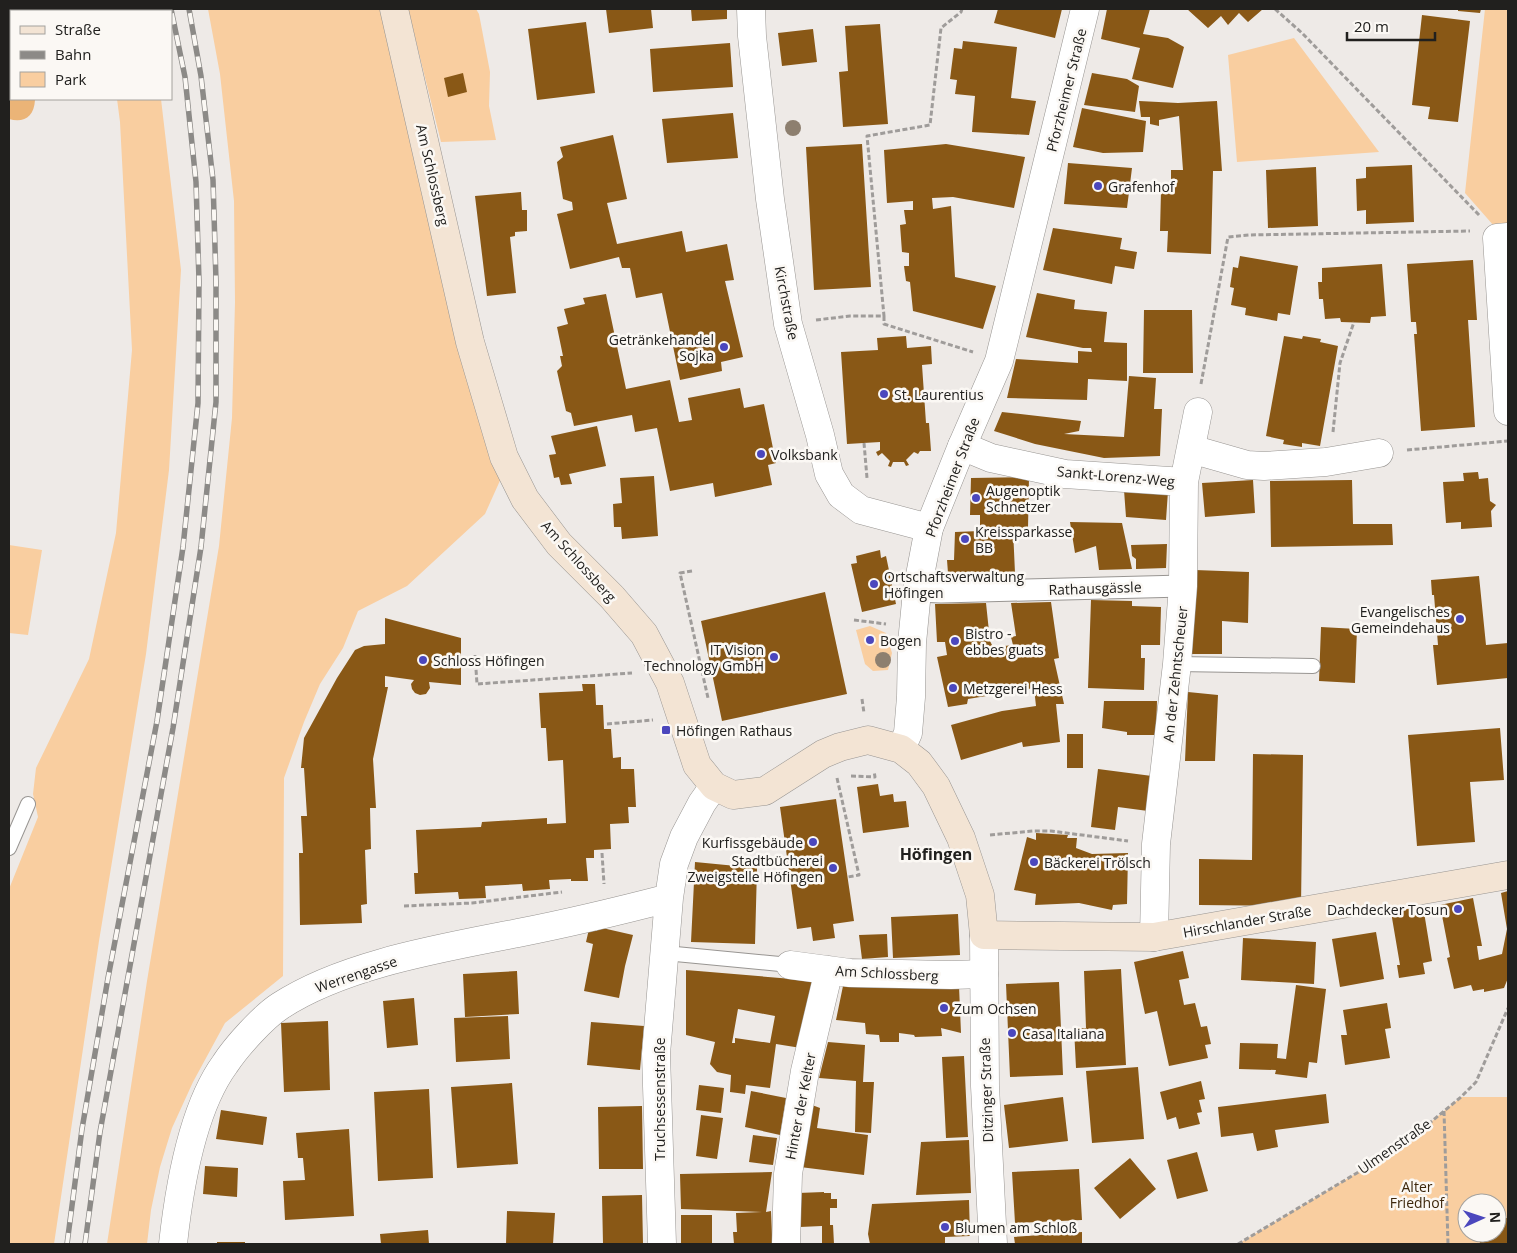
<svg xmlns="http://www.w3.org/2000/svg" width="1517" height="1253" font-family="'Open Sans',sans-serif">
	<style>
		.green { fill: #f9cea0; fill-rule: evenodd }
		.water { fill: #ebb477 }
		.building { fill: #895816; fill-rule: evenodd }
		.lines { fill: none; stroke-linecap: round; stroke-linejoin: round }
		.service-casing { stroke: #989592; stroke-width: 16 }
		.pedestrian-casing { stroke: #989592; stroke-width: 23 }
		.minor-casing { stroke: #989592; stroke-width: 29 }
		.tertiary-casing { stroke: #989592; stroke-width: 29 }
		.secondary-casing { stroke: #989592; stroke-width: 29 }
		.path { stroke: #9f9c9a; stroke-width: 3; stroke-dasharray: 5 2.5; stroke-linecap: butt }
		.service { stroke: #fff; stroke-width: 14 }
		.pedestrian { stroke: #fff; stroke-width: 21 }
		.minor { stroke: #fff; stroke-width: 28 }
		.tertiary { stroke: #fff; stroke-width: 28 }
		.secondary { stroke: #f3e4d4; stroke-width: 28 }
		.rail-casing { stroke: #8c8a87; stroke-width: 5.5 }
		.rail { stroke: #fbf8f4; stroke-width: 4; stroke-dasharray: 11; stroke-linecap: butt }
		.tree { fill: #8d7f6f }
		.poi-dot { fill: #4b47bd; stroke: #fbf8f4; stroke-width: 2 }
		.labels { text-anchor: middle; dominant-baseline: central; stroke-width: 5; stroke-linejoin: round; paint-order: stroke }
		.street-label { font-size: 14px; fill: #21201e; stroke: #fbf8f4 }
		.poi-label { font-size: 14px; fill: #21201e; stroke: #fbf8f4; text-anchor: start }
		.park-label { font-size: 14px; fill: #3d270c; stroke: #fbf8f4 }
		.quarter-label { font-size: 16px; font-weight: bold; fill: #21201e; stroke: #fbf8f4 }
	</style>
	<rect width="100%" height="100%" fill="#eeeae7"/>
	<path class="green" d="M208,9H394L507,465L485,514L407,586L358,611L343,648L320,684L304,722L284,778L283,976L225,1023L193,1082L172,1128L160,1167L151,1210L147,1244H107L147,981L219,546L232,418L235,302L234,201L220,74Z
		M408,9H476L479,14L490,72L489,106L496,140L441,142Z
		M1485,9H1508V223L1494,226L1465,193Z
		M1294,38L1379,152L1237,162L1228,55Z
		M117,99H161L181,270L169,470L146,654L99,941L54,1244H9V889L38,817L33,794L36,768L89,659L116,533L132,350L120,122Z
		M9,545L42,550L28,635L9,633Z
		M870,626L886,633L892,653L888,670L873,671L865,664L856,630Z
		M1461,1097H1508V1244H1238L1377,1161L1420,1131ZM1467,1203H1497V1233H1467Z"/>
	<path class="water" d="M9,18L11,19V99L35,100C34,117 24,123 9,119Z"/>
	<path class="building" d="M606,9H651L653,28L609,33Z
		M691,9H727V19L692,21Z
		M998,9H1062L1055,38L994,23Z
		M1107,9H1150L1143,34L1168,38L1184,47L1173,88L1132,79L1140,48L1101,39Z
		M1187,9H1263L1248,22L1239,13L1228,25L1221,16L1208,28Z
		M1458,9H1481L1480,13L1458,11Z
		M1422,15L1470,21L1458,122L1428,119L1430,107L1412,105Z
		M586,22L595,93L537,100L528,29Z
		M880,24L888,124L843,127L839,72L848,71L845,26Z
		M813,29L817,62L782,66L778,33Z
		M963,41L1017,47L1011,98L1036,101L1029,135L972,132L975,96L955,94L957,80L950,79L954,48L962,49Z
		M730,43L733,87L653,92L650,49Z
		M463,73L467,92L448,97L444,78Z
		M1092,73L1127,79L1139,86L1135,112L1084,105Z
		M1139,101L1178,103L1217,101L1222,171H1213L1211,254L1167,252L1168,231H1160L1161,191L1171,192V170H1183L1179,116L1159,120V126L1150,124V117H1141Z
		M1082,108L1146,121L1143,152L1103,153L1073,147Z
		M733,113L738,158L667,163L662,119Z
		M613,135L627,199L607,203L617,244L682,231L686,252L727,244L734,280L725,281L743,357L721,362L722,371L680,380L662,293L636,298L630,268H622L619,257L570,269L557,214L573,210L572,202L563,199L557,162L563,157L560,147Z
		M862,144L871,287L814,290L806,147Z
		M946,144L1025,157L1014,208L953,197L932,198L933,209L951,206L955,277L996,286L983,329L913,311L910,282L906,281L904,266H909V253L902,252L900,225L906,224L904,210H913V201L887,203L884,150Z
		M1068,163L1132,168L1127,208L1064,204Z
		M1412,165L1414,222L1366,224V210L1357,211L1356,179L1366,178V167Z
		M1316,167L1318,226L1268,228L1266,170Z
		M521,192L522,210H527V231L515,232V236L510,237L516,293L487,296L475,196Z
		M1053,228L1122,238L1120,249L1137,252L1134,269L1115,266L1112,284L1043,270Z
		M1240,256L1298,266L1290,315L1278,313L1277,321L1245,315L1246,308L1231,305L1234,288L1230,287L1233,267L1238,268Z
		M1473,260L1477,320H1468L1475,427L1421,431L1414,334H1417L1416,322H1411L1407,264Z
		M1382,264L1386,316L1371,317L1370,323L1341,322L1340,318L1325,319L1323,299H1319L1318,282H1322V268Z
		M1037,293L1075,300L1074,309L1107,312L1104,342L1127,343V381L1088,379L1087,400L1007,398L1016,359L1078,363V351L1092,352L1091,348H1083L1026,337Z
		M606,294L626,389L670,380L679,422L692,420L688,398L740,388L744,408L764,404L776,463L768,465L772,485L715,497L713,483L670,491L657,428L635,432L632,415L574,426L571,413L566,411L557,371L562,366L560,356H563L557,327L568,324L564,309L585,304L583,298Z
		M1144,310H1192L1193,373H1143Z
		M906,336L907,348L931,346L932,364L922,365L926,423H929L931,451H920L918,454L914,452L906,460L909,465L906,466L904,462H893L891,467L888,466L890,461L882,453L878,456L876,452L880,450V442L847,444L841,352L878,350L877,338Z
		M1284,336L1302,339L1303,336L1321,339L1320,342L1338,346L1320,446L1302,443V447L1283,444L1284,440L1266,436Z
		M1129,376L1156,378L1154,409H1162L1160,456L1104,458L1035,444L994,431L1002,412L1081,421L1079,431L1064,434L1124,437Z
		M597,426L606,466L569,474L572,484L561,485L559,477L554,478L549,455L556,454L551,436Z
		M1478,472L1479,479L1488,478L1490,501L1496,505L1491,511L1492,527L1461,529V522L1446,523L1443,482L1464,481L1463,473Z
		M654,476L658,536L622,539L621,527H614L613,504L622,503L620,478Z
		M1029,477L1028,528L1013,529L1015,573H948L947,560H954L955,532L980,531V515H970L971,478Z
		M1253,480L1255,513L1205,517L1202,483Z
		M1352,480L1353,524H1392L1393,545L1271,547L1270,481Z
		M1124,490L1168,491L1166,520L1126,517Z
		M1070,522L1122,523L1132,569L1099,570L1096,546L1075,553Z
		M1167,544L1166,568L1136,569V559L1132,556L1131,545Z
		M880,550L881,558L886,556L896,604L862,612L851,564L857,563L856,556Z
		M1195,570L1249,572L1248,623L1222,621V654H1191Z
		M1479,576L1486,645L1508,643V678L1437,685L1433,645H1438L1434,595H1432L1431,580Z
		M825,592L847,694L722,721L701,621Z
		M1091,600L1132,601V606L1161,607L1160,645H1141V658H1145L1144,690L1088,688Z
		M1051,602L1059,658L1054,659L1064,704H1056L1060,742L1023,747L1022,742L961,760L951,725L1002,711L1036,706L1034,688L968,699L967,704L948,707L937,657L947,655L945,642H937L935,604L986,603L990,641L993,647L988,648L1013,645L1011,637L1016,636L1011,603Z
		M385,618L461,638V685L429,682L430,688L426,694L420,695L415,693L412,689L411,684L414,680L385,676V687H388L373,759L376,808H370L371,849L365,850L367,904L361,905L362,923L300,925L299,853H303L301,816H307L304,768H301L304,738L337,678L355,650L364,646L385,644Z
		M1321,627L1357,629L1355,683L1319,681Z
		M582,684H595L596,705H603L604,729H611L613,758L621,757V769H634L636,807H628L629,823L610,824L611,849L594,850V858H586L588,881H571V879L549,880L550,889L523,891L522,884L485,886L486,898L459,899L458,892L415,894L414,873H418L416,830L481,827L482,822L547,818V824L566,823L563,760L548,761L546,728H541L539,693L583,691Z
		M1188,692L1218,695L1215,761H1185Z
		M1104,701H1157L1156,735H1127V732L1102,728Z
		M1500,728L1504,780L1470,782L1475,842L1417,846L1408,735Z
		M1067,734H1083V768H1067Z
		M1253,754L1303,755L1301,906L1199,905V859L1252,860Z
		M1098,769L1152,776L1148,811L1118,807L1115,830L1091,827Z
		M878,784L880,796L893,794L894,802L906,801L909,827L863,833L857,787Z
		M836,799L854,921L833,924L835,938L813,941L811,927L797,929L780,807Z
		M1036,833L1068,835L1067,838H1077L1076,848L1092,854L1128,853L1127,904L1113,905L1112,910L1079,903L1035,905L1036,894L1014,890L1027,837L1036,840Z
		M695,862L757,868L755,944L691,942Z
		M1508,891V978L1504,988L1484,992V989L1473,991L1471,985L1454,989L1447,958L1450,957L1440,905L1473,898L1482,946H1477L1479,960L1502,954L1507,929L1501,893Z
		M1423,906L1432,961L1423,963L1425,974L1399,978L1397,965H1400L1391,912Z
		M958,914L960,955L893,958L891,917Z
		M598,927L633,935L625,966L619,998L584,991L593,944L586,942L589,929L597,931Z
		M1376,932L1384,979L1340,987L1332,939Z
		M887,934L888,957L862,959L859,935Z
		M1243,938L1316,942L1314,984L1241,980Z
		M1183,951L1189,978L1179,980L1184,1005L1195,1003L1201,1027L1207,1026L1211,1044L1205,1045L1208,1058L1169,1066L1157,1011L1145,1014L1134,962Z
		M1121,969L1126,1065L1076,1068L1074,1028H1086L1084,971Z
		M686,970L816,981L801,1048L776,1044L770,1088L746,1085L745,1094L730,1092L731,1075L717,1072L710,1064L715,1042L686,1035ZM738,1009L775,1016L770,1043L735,1038V1043H732Z
		M517,971L519,1014L465,1017L463,974Z
		M1059,982L1063,1075L1010,1077L1006,984Z
		M1296,985L1326,989L1317,1063L1309,1062L1307,1078L1275,1074L1276,1070L1239,1069L1240,1043L1278,1044L1277,1058L1286,1059Z
		M843,986H959L961,1033L941,1028L942,1036L915,1037L914,1035L899,1033V1042H880L879,1035L866,1034L865,1023L836,1020Z
		M414,998L418,1045L387,1048L383,1001Z
		M1387,1003L1391,1028L1385,1029L1390,1058L1345,1065L1341,1035H1347L1343,1010Z
		M508,1016L510,1059L456,1062L454,1018Z
		M328,1021L330,1090L284,1092L281,1023Z
		M591,1022L644,1026L640,1070L587,1065Z
		M828,1042L865,1045L863,1082H874L871,1133L855,1132L856,1081L819,1078Z
		M964,1056L968,1137L946,1138L942,1057Z
		M1138,1067L1144,1139L1092,1143L1086,1071Z
		M1201,1081L1205,1099L1199,1100L1202,1112L1197,1113L1200,1124L1179,1129L1176,1117L1167,1120L1160,1092Z
		M512,1083L518,1164L457,1168L451,1087Z
		M699,1085L724,1088L721,1113L696,1110Z
		M429,1089L433,1178L378,1181L374,1092Z
		M751,1091L786,1098L780,1135L745,1127Z
		M1326,1094L1329,1123L1275,1130L1278,1147L1257,1151L1253,1133L1221,1137L1218,1107Z
		M1063,1097L1068,1141L1009,1148L1004,1105Z
		M812,1105L820,1108L817,1128L868,1135L864,1175L800,1167Z
		M642,1106L643,1169H599L598,1107Z
		M221,1110L267,1117L263,1145L216,1139Z
		M701,1115L723,1118L717,1159L696,1156Z
		M349,1129L354,1216L285,1220L283,1181L305,1180L303,1158H298L296,1133Z
		M753,1135L777,1138L773,1165L749,1162Z
		M969,1140L971,1193L916,1195L921,1142Z
		M1197,1152L1208,1191L1177,1199L1167,1160Z
		M1130,1158L1156,1189L1120,1219L1094,1188Z
		M205,1166L238,1168L237,1197L203,1194Z
		M1079,1169L1082,1220L1015,1223L1012,1172Z
		M772,1172L766,1212L771,1211L772,1235H778L779,1244H734L733,1232H737L736,1213L762,1212L681,1209L680,1174Z
		M824,1192V1193H831V1199H837V1208H830V1225H833L834,1244H822V1226L800,1227L798,1193Z
		M642,1195L643,1244H603L602,1196Z
		M969,1200L970,1236L945,1237V1244H870L868,1234L872,1204Z
		M507,1211L555,1213L553,1244H506Z
		M681,1215H712V1244H681Z
		M1497,1218H1508V1244H1480L1479,1233H1497Z
		M428,1230L429,1244H381L380,1234Z
		M1082,1232V1244H1015L1014,1237Z
		M217,1242H245V1244H217Z"/>
	<g class="lines">
		<defs>
			<path id="service" d="M1177,664L1313,666
				M9,848L28,804
				M665,953L790,965"/>
			<path id="pedestrian" d="M917,591L941,592L1183,586"/>
			<path id="minor" d="M751,9L752,36L770,199L788,324L820,435L829,474L841,495L861,510L929,528
				M1508,237L1497,238L1508,411
				M962,446L991,458L1065,474L1184,482
				M1191,449L1247,465L1264,466L1326,462L1379,453
				M1154,937L1156,844L1177,664L1183,586L1184,482L1198,412
				M790,965L850,973L951,975L984,974
				M173,1244C179,1189 192,1109 225,1064C236,1047 263,1017 280,1006C344,964 443,948 518,933C569,923 619,911 669,898
				M662,1244L656,1054L669,898L674,864L684,837L702,803L714,786
				M786,1244L788,1174L805,1071L829,970"/>
			<path id="tertiary" d="M901,749L908,733L911,697L912,643L917,591L929,528L962,446L999,361L1085,9
				M984,935L985,1086L993,1244"/>
			<path id="secondary" d="M394,9L470,342L504,457L525,499L559,544L612,597L644,634L670,683L697,765L714,786L733,795L765,791L823,754L840,747L868,740L901,749L919,763L936,786L961,838L980,895L984,935L1154,937L1508,875"/>
		</defs>
		<use href="#service" class="service-casing"/>
		<use href="#pedestrian" class="pedestrian-casing"/>
		<use href="#minor" class="minor-casing"/>
		<use href="#tertiary" class="tertiary-casing"/>
		<use href="#secondary" class="secondary-casing"/>
		<path class="path" d="M1275,9L1302,33L1480,216
			M884,316V324L973,352
			M816,320L850,316H884L867,136L930,125L941,28L961,12L962,9
			M1201,384L1228,237L1249,235L1470,231
			M1333,432L1340,363L1354,322
			M864,443L867,478
			M1407,450L1508,441
			M692,571L680,573L708,698
			M854,620L886,624
			M475,655L477,684L632,673
			M862,699L864,713
			M607,724L653,720
			M851,776L875,777L874,771
			M837,778L859,875L848,877
			M990,835L1033,831H1051L1128,841
			M602,853L604,884
			M404,906L472,903L562,892
			M1444,1111L1448,1244
			M1238,1244L1377,1161L1420,1131L1461,1097L1476,1082L1508,1008"/>
		<use href="#service" class="service"/>
		<use href="#pedestrian" class="pedestrian"/>
		<use href="#minor" class="minor"/>
		<use href="#tertiary" class="tertiary"/>
		<use href="#secondary" class="secondary"/>
		<defs>
			<path id="rail" d="M67,1244L82,1129L108,978L157,721L183,547L198,403L199,281L196,182L185,77L171,9
				M85,1244L100,1132L173,728L201,547L216,402V281L213,180L201,76L189,9"/>
		</defs>
		<use href="#rail" class="rail-casing"/>
		<use href="#rail" class="rail"/>
	</g>
	<g class="tree">
		<circle cx="793" cy="128" r="8"/>
		<circle cx="883" cy="660" r="8"/>
	</g>
	<g class="poi-dot">
		<circle cx="1098" cy="186" r="5"/>
		<circle cx="724" cy="347" r="5"/>
		<circle cx="884" cy="394" r="5"/>
		<circle cx="761" cy="454" r="5"/>
		<circle cx="976" cy="498" r="5"/>
		<circle cx="965" cy="539" r="5"/>
		<circle cx="874" cy="584" r="5"/>
		<circle cx="1460" cy="619" r="5"/>
		<circle cx="870" cy="640" r="5"/>
		<circle cx="955" cy="641" r="5"/>
		<circle cx="774" cy="657" r="5"/>
		<circle cx="423" cy="660" r="5"/>
		<circle cx="953" cy="688" r="5"/>
		<rect x="661" y="725" width="10" height="10" rx="2.5"/>
		<circle cx="813" cy="842" r="5"/>
		<circle cx="1034" cy="862" r="5"/>
		<circle cx="833" cy="868" r="5"/>
		<circle cx="1458" cy="909" r="5"/>
		<circle cx="944" cy="1008" r="5"/>
		<circle cx="1012" cy="1033" r="5"/>
		<circle cx="945" cy="1227" r="5"/>
	</g>
	<g class="labels">
		<g class="street-label">
			<text transform="translate(1066 90) rotate(-76)">Pforzheimer Straße</text>
			<text transform="translate(433 175) rotate(77)">Am Schlossberg</text>
			<text transform="translate(787 303) rotate(79)">Kirchstraße</text>
			<text transform="translate(1116 476) rotate(5)">Sankt-Lorenz-Weg</text>
			<text transform="translate(952 477) rotate(-69)">Pforzheimer Straße</text>
			<text transform="translate(579 561) rotate(48)">Am Schlossberg</text>
			<text transform="translate(1095 588) rotate(-2)">Rathausgässle</text>
			<text transform="translate(1175 674) rotate(-84)">An der Zehntscheuer</text>
			<text transform="translate(1247 921) rotate(-10)">Hirschlander Straße</text>
			<text transform="translate(887 973) rotate(3)">Am Schlossberg</text>
			<text transform="translate(356 974) rotate(-19)">Werrengasse</text>
			<text transform="translate(986 1090) rotate(-92)">Ditzinger Straße</text>
			<text transform="translate(659 1099) rotate(-90)">Truchsessenstraße</text>
			<text transform="translate(800 1106) rotate(-79)">Hinter der Kelter</text>
			<text transform="translate(1394 1146) rotate(-35)">Ulmenstraße</text>
		</g>
		<g class="poi-label">
			<text x="1108" y="186">Grafenhof</text>
			<text x="714" y="339" text-anchor="end">Getränkehandel<tspan x="714" dy="16">Sojka</tspan></text>
			<text x="894" y="394">St. Laurentius</text>
			<text x="771" y="454">Volksbank</text>
			<text x="986" y="490">Augenoptik<tspan x="986" dy="16">Schnetzer</tspan></text>
			<text x="975" y="531">Kreissparkasse<tspan x="975" dy="16">BB</tspan></text>
			<text x="884" y="576">Ortschaftsverwaltung<tspan x="884" dy="16">Höfingen</tspan></text>
			<text x="1450" y="611" text-anchor="end">Evangelisches<tspan x="1450" dy="16">Gemeindehaus</tspan></text>
			<text x="965" y="633">Bistro -<tspan x="965" dy="16">ebbes guats</tspan></text>
			<text x="880" y="640">Bogen</text>
			<text x="764" y="649" text-anchor="end">IT Vision<tspan x="764" dy="16">Technology GmbH</tspan></text>
			<text x="433" y="660">Schloss Höfingen</text>
			<text x="963" y="688">Metzgerei Hess</text>
			<text x="676" y="730">Höfingen Rathaus</text>
			<text x="803" y="842" text-anchor="end">Kurfissgebäude</text>
			<text x="823" y="860" text-anchor="end">Stadtbücherei<tspan x="823" dy="16">Zweigstelle Höfingen</tspan></text>
			<text x="1044" y="862">Bäckerei Trölsch</text>
			<text x="1448" y="909" text-anchor="end">Dachdecker Tosun</text>
			<text x="954" y="1008">Zum Ochsen</text>
			<text x="1022" y="1033">Casa Italiana</text>
			<text x="955" y="1227">Blumen am Schloß</text>
		</g>
		<g class="park-label">
			<text x="1417" y="1186">Alter<tspan x="1417" dy="16">Friedhof</tspan></text>
		</g>
		<g class="quarter-label">
			<text x="936" y="854">Höfingen</text>
		</g>
	</g>
	<rect width="1517" height="1253" fill="none" stroke="#21201e" stroke-width="20"/>
	<rect x="10" y="10" width="162" height="90" fill="#fbf8f4" stroke="#a4a29e"/>
	<rect x="20" y="26" width="25" height="8" fill="#f3e4d4" stroke="#a4a29e"/>
	<text x="55" y="35" font-size="15" fill="#21201e">Straße</text>
	<rect x="20" y="51" width="25" height="8" fill="#8c8a87" stroke="#a4a29e"/>
	<text x="55" y="60" font-size="15" fill="#21201e">Bahn</text>
	<rect x="20" y="72" width="25" height="15" fill="#f9cea0" stroke="#a4a29e"/>
	<text x="55" y="85" font-size="15" fill="#21201e">Park</text>
	<g transform="translate(1482 1218) rotate(87)"><circle r="24" fill="#fbf8f4" stroke="#a4a29e"/>
	<path d="M0-4L9 19L0 12L-9 19Z" fill="#4b47bd"/>
	<text y="-8" font-size="14" font-weight="bold" text-anchor="middle" fill="#21201e">N</text>
	</g>
	<path d="M1347 32v8h88v-8" fill="none" stroke="#21201e" stroke-width="2.5"/>
	<text x="1354" y="32" font-size="15" fill="#21201e" stroke="#fbf8f4" stroke-width="4" paint-order="stroke">20 m</text>
</svg>
